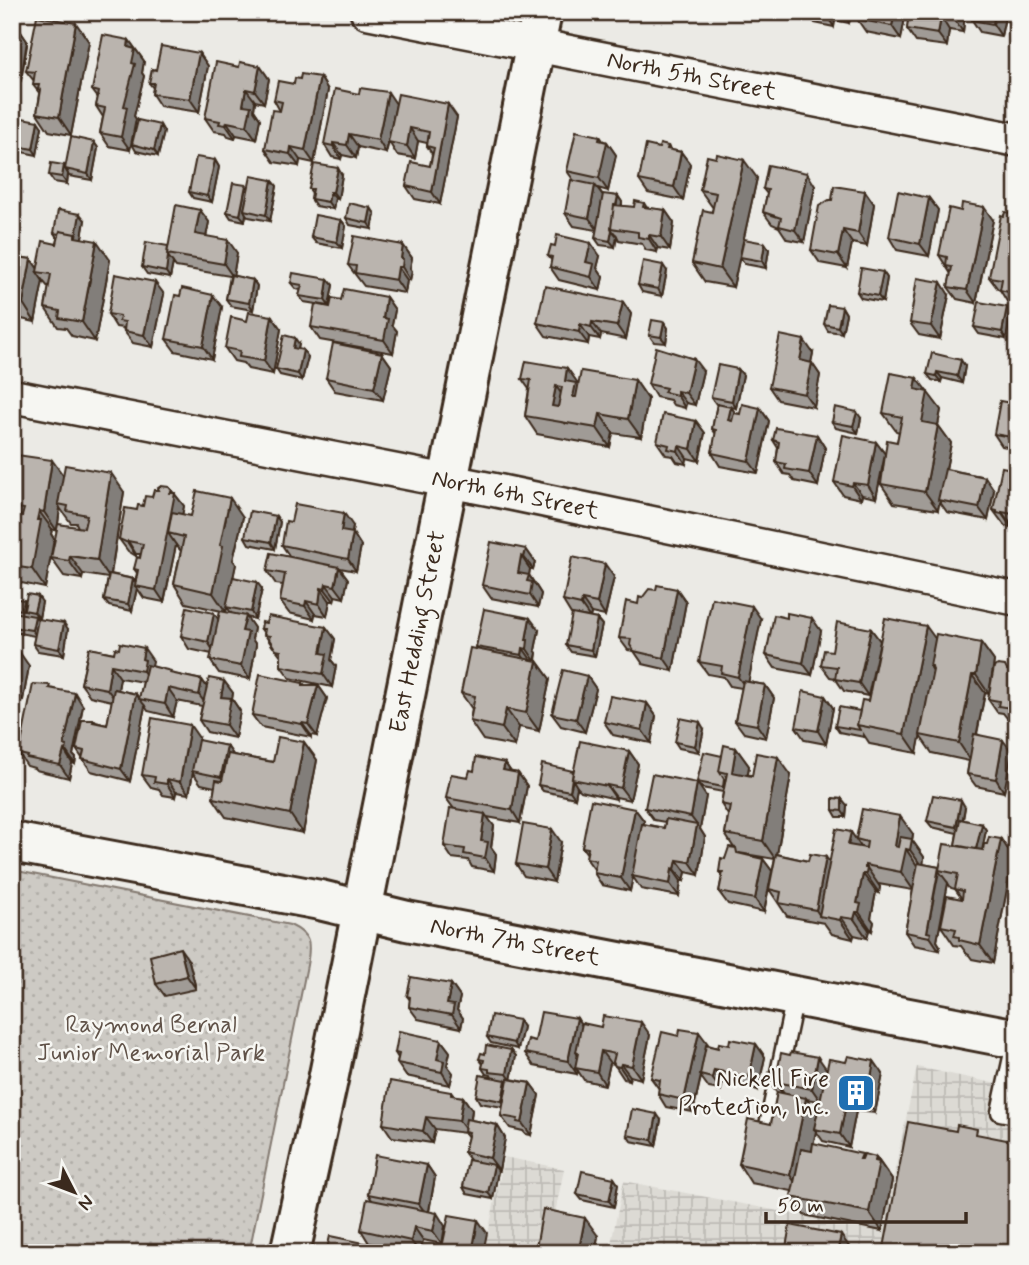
<svg xmlns="http://www.w3.org/2000/svg" width="1029" height="1265" font-family="Mynerve,sans-serif">
	<style>
		.industrial { fill: url(#industrial-grid) }
		.grass { fill: url(#grass-dots); stroke: #847a71; stroke-width: 2 }
		.lines { fill: none; stroke-linecap: round; stroke-linejoin: round }
		.service-casing { stroke: #3b2a1e; stroke-width: 21 }
		.minor-casing { stroke: #3b2a1e; stroke-width: 37 }
		.tertiary-casing { stroke: #3b2a1e; stroke-width: 44 }
		.secondary-casing { stroke: #3b2a1e; stroke-width: 44 }
		.service { stroke: #f6f6f2; stroke-width: 16 }
		.minor { stroke: #f6f6f2; stroke-width: 32 }
		.tertiary { stroke: #f6f6f2; stroke-width: 38 }
		.secondary { stroke: #f6f6f2; stroke-width: 38 }
		.wall { fill: #a09b96; stroke: #3b2a1e; stroke-width: 2; fill-rule: evenodd }
		.shaded-wall { fill: #827e7a; stroke: #3b2a1e; stroke-width: 2 }
		.building { fill: #bab4ae; stroke: #3b2a1e; stroke-width: 2; fill-rule: evenodd }
		.labels { text-anchor: middle; dominant-baseline: central; stroke-width: 5; stroke-linejoin: round; paint-order: stroke }
		.street-label { font-size: 24px; fill: #3b2a1e; stroke: #f6f6f2 }
		.park-label { font-size: 24px; fill: #605248; stroke: #f6f6f2 }
		.poi-label { font-size: 24px; fill: #3b2a1e; stroke: #f6f6f2; text-anchor: end }
	</style>
	<defs>
		<pattern id="industrial-grid" width="8" height="8" patternUnits="userSpaceOnUse" patternTransform="scale(1.75)"><rect width="8" height="8" fill="#dcdad4"/><path d="M0 4h8M4 0v8" fill="none" stroke="#bebbb6"/></pattern>
		<pattern id="grass-dots" width="8" height="8" patternUnits="userSpaceOnUse" patternTransform="scale(1.75)"><rect width="8" height="8" fill="#cdcac4"/><path d="M2 2h.1M6 6h.1" fill="none" stroke="#b1aea8" stroke-width="1.8" stroke-linecap="round"/></pattern>
	</defs>
	<rect width="100%" height="100%" fill="#ebeae5"/>
	<filter id="ink" filterUnits="userSpaceOnUse"><feTurbulence type="fractalNoise" baseFrequency=".0143" numOctaves="2"/><feDisplacementMap in="SourceGraphic" scale="14" xChannelSelector="R" yChannelSelector="G"/><feConvolveMatrix kernelMatrix="1 2 1 2 8 2 1 2 1" color-interpolation-filters="sRGB"/></filter>
	<g filter="url(#ink)">
		<path class="industrial" d="M917,1067L1017,1088V1253H609L624,1181L882,1231Z
			M504,1157L564,1169L547,1253H484Z"/>
		<path class="grass" d="M12,870L290,925C311,935 311,943 307,965L249,1253H47L12,1245Z"/>
		<g class="lines">
			<defs>
				<path id="service" d="M1016,1039L1000,1112L1017,1115
					M768,1125L795,997"/>
				<g id="minor">
					<path id="s1" d="M367,12L1017,140"/>
					<path id="s2" d="M12,396L494,490L1017,599"/>
				</g>
				<g id="tertiary">
					<path id="s3" d="M12,842L320,900L407,921L1017,1039"/>
				</g>
				<g id="secondary">
					<path id="s4" d="M290,1253L328,1080L542,12"/>
				</g>
			</defs>
			<use href="#service" class="service-casing"/>
			<use href="#minor" class="minor-casing"/>
			<use href="#tertiary" class="tertiary-casing"/>
			<use href="#secondary" class="secondary-casing"/>
			<use href="#service" class="service"/>
			<use href="#minor" class="minor"/>
			<use href="#tertiary" class="tertiary"/>
			<use href="#secondary" class="secondary"/>
		</g>
		<path class="wall" d="M766,12H787L786,16Z
			M808,12H852L849,23L835,20L834,27L815,23Z
			M859,12H906L901,39L866,32L857,19Z
			M909,12H965L963,32L949,30L947,46L916,42L907,29Z
			M973,12H1006L1001,36L980,32L972,20Z
			M12,19L27,41V46L21,80L14,79L12,89Z
			M1017,34V71L1011,63Z
			M129,40L144,61L142,73L144,76L134,116L136,119L130,150L109,146L100,133L103,117L96,106L98,98L92,90Z
			M89,42L71,135L49,131L37,113L40,94L33,85L34,81L26,71Z
			M199,53L208,66L199,112L160,106L152,94L153,88L149,83L156,70Z
			M260,66L269,79L264,103L255,101L254,110L260,119L256,139L236,135L235,138L228,136L226,133L214,131L205,118L239,67Z
			M320,77L328,90L314,163L300,160L299,166L274,162L265,149L280,111L274,100L300,79Z
			M396,103L457,117L440,204L415,199L406,186L430,166L432,154L427,146V143L418,141L415,158L397,155L389,142L386,153L358,147L356,158L342,155L341,159L332,157L324,144Z
			M12,116L42,127L37,155L12,150Z
			M160,125L164,132L158,156L136,151L132,144Z
			M604,141L607,142L616,155L608,191L598,188L603,195L618,196L622,202V206L634,207L644,203L647,208L665,210L674,223L670,250L658,248L657,252L646,250L642,244L619,240L617,236L615,247L600,245L595,238L597,230L574,226L565,213L574,181L567,171Z
			M94,142L98,148L92,180L69,176L68,174L67,184L54,182L49,175L65,167Z
			M668,146L671,150L681,152L690,164L683,200L648,193L639,180L659,148Z
			M716,158L757,178L733,287L705,282L692,263L713,208L700,190Z
			M215,160L219,167L212,202L193,198L189,192Z
			M342,175L338,199L335,198L333,209L316,206L311,199L312,193L309,189Z
			M272,180L277,186L270,221L249,217L246,214L245,221L231,218L227,212L248,188Z
			M815,186L804,242L787,239L779,227L772,224L763,212L767,194L763,189Z
			M865,191L874,204L867,246L852,243L847,268L820,263L811,250Z
			M929,198L938,210L929,256L897,250L889,237Z
			M371,208L375,214L372,229L350,225L346,218Z
			M200,210L209,222L206,236L237,253L233,276L253,280L257,286L253,310L231,306L226,299L230,276L176,267L173,263L170,278L147,274L142,267L168,246Z
			M1017,214V305L1008,303L1000,290L998,289L989,277Z
			M85,220L82,238L110,260L95,341L72,336L66,328L58,327L45,308L49,288L43,281L35,322L13,317L12,316V256L31,259L37,268L57,244L58,239L54,233Z
			M341,220L346,226L342,248L316,243L311,237Z
			M993,220L976,303L957,299L948,287L951,274L939,255Z
			M765,243L769,249L766,268L745,264L740,257Z
			M403,245L412,258L410,268L412,271L410,280H407L405,293L364,286L348,265Z
			M548,256H600L597,268L603,277L600,290L559,280L550,267L552,261Z
			M667,271L662,296L642,292L638,285Z
			M883,272L887,278L883,302L861,298L857,292Z
			M328,279L333,285L329,306L304,302L299,296L301,290L296,289L291,283Z
			M164,294L153,347L133,343L124,331L123,328L116,327L108,314Z
			M949,295L940,339L919,335L910,323Z
			M386,297L395,310L392,325L397,331L393,353L320,340L311,327L330,307L341,300Z
			M623,302L631,314L626,339L601,334L600,339L589,337L588,344L546,336L537,323Z
			M222,307L212,359L175,351L166,339Z
			M842,307L846,314L842,333L828,331L824,324Z
			M1011,313L1006,339L979,334L974,327Z
			M664,322L668,328L666,343L654,342L649,335Z
			M281,329L273,374L248,369L243,363L234,361L225,348Z
			M299,344L298,349L308,357L302,380L280,375L276,369Z
			M382,353L391,366L383,400L335,391L326,378Z
			M813,353L811,362L820,375L814,407L778,400L769,387Z
			M965,366L962,383L942,378L941,382L932,380L927,374Z
			M567,368L578,384L635,380L648,399L641,437L613,433L610,447L537,434L525,416L529,389L522,379Z
			M738,369L743,375L736,408L731,407L735,413L740,414L760,408L769,421L758,473L720,466L712,453L716,434L712,429L717,404H716L711,397Z
			M703,371L695,405L686,403L685,408L673,405L670,400L656,397L648,384Z
			M1017,374V403L1013,402L1008,395Z
			M926,391L941,410L938,425L951,443L946,469L985,477L994,490L988,520L947,512L939,501L938,510L894,503L881,484L897,442L899,432L896,431L883,413Z
			M1017,404V449L1002,446L994,434Z
			M861,418L858,433L836,428L832,422Z
			M696,421L705,433L699,461L687,458L686,464L677,462L673,456L666,455L657,442Z
			M817,435L825,448L818,486L794,481L790,475L784,474L776,462L778,448L773,440Z
			M876,442L885,454L876,498L862,495L861,499L843,495L834,482Z
			M1017,470V526L1011,524V527L1005,526L993,510Z
			M12,476H63L124,492L111,574L133,579L135,582L137,573L134,569L141,554H136V556L128,551L119,539L137,510L152,497L174,493L184,506L182,515L191,516L243,517L233,560L236,564L233,577L262,589L255,619L246,617L254,628L252,639L256,645L250,679L219,673L210,660L212,654L189,649L181,636L218,620L231,613L227,607L226,612L186,603L174,584L181,551L176,545L164,602L144,598L137,588L132,611L109,606L104,600L108,578L83,574L82,579L64,576L51,558L78,527L76,523H71L60,508L57,531L52,529L51,534L54,539L45,588L12,581Z
			M276,516L280,522L275,549L249,544L245,537Z
			M353,526L352,533L361,546L356,571L340,568L348,579L344,598L335,596L334,601H330L327,616L315,614L314,619L289,613L280,601L283,585L276,584L267,571L290,557L282,545Z
			M526,549L535,562L533,569H530L529,575L541,594L538,607L491,598L482,585Z
			M614,577L605,616L591,613L590,618L597,619L602,625L595,656L571,652L566,645L588,617L571,614L563,601Z
			M677,589L686,602L673,671L643,664L634,651L628,650L619,638L638,604L642,598L656,590Z
			M12,598L25,602H42L39,618H36L38,620L68,629L64,655L38,651L33,644L35,636L13,632Z
			M761,619L748,682L765,685L774,698L766,738L744,733L735,721L742,688L730,686L724,677L708,674L699,662Z
			M326,627L335,639L331,660L336,666L332,687L290,678L281,666V656L275,648L273,647L261,629Z
			M871,629L880,641L868,696L844,691L835,678L830,677L821,665L832,651Z
			M539,630L535,650L537,653L536,661H537L550,679L539,731L519,727L515,746L483,740L470,721L472,709L461,693L478,649L476,647Z
			M821,631L812,675L775,668L766,655Z
			M935,639L981,643L994,661L989,694L985,693L977,734L1012,752L1004,792L976,786L967,774L969,761L932,753L920,736L917,753L870,744L864,735V737L839,732L835,726L860,711Z
			M12,647L29,666L23,700L18,699L15,719L18,724L12,757Z
			M89,648L153,661L152,666L173,674L202,680L207,687L224,681L233,693L232,699L240,711L235,738L207,732L199,720L202,706L177,701L173,717L148,711L145,706L130,781L91,771L76,749L94,720L96,722L107,725L112,701L90,696L81,684ZM120,678L143,682L139,699L136,694L118,690Z
			M1017,658V727L1012,719L1007,718L1003,713L997,712L988,699L1007,670L1013,671Z
			M587,676L596,689L585,732L561,726L552,714Z
			M303,683L305,685H318L327,698L317,736L311,735V737L261,727L252,715Z
			M53,689L83,706L73,755L76,758L75,764L72,763L69,778L36,770L34,768L27,766L19,754Z
			M825,696L833,708L826,744L805,740L796,727Z
			M647,703L656,716L651,743L613,735L604,722Z
			M704,729L699,752L679,748L675,742Z
			M199,738L198,741L227,746L233,755L273,762L304,742L317,760L303,833L226,817L213,798L215,787L201,784L193,773L189,794L176,792L175,797L163,795L159,789L151,787L142,775Z
			M736,748L749,766L748,775H791L777,854L808,861L830,862L856,839L913,834L912,840L924,857L923,864L939,867L955,846L957,833L932,827L927,821L965,807L963,820L982,824L986,830L982,849L1013,857L993,963L972,959L969,955L967,954L961,946L954,945L941,926L962,899L955,889L951,888L948,883L937,941L940,946L939,950L914,945L905,932L913,890L878,884L880,887L879,893L876,892L871,918L874,922L872,931L869,930L867,938L854,935L853,939L832,934L824,923L787,916L769,889L775,859L739,853L763,859L772,871L764,912L728,904L719,892L722,876L719,872L725,859L734,848L725,834L728,815L721,804L723,792L702,788L697,782L722,756Z
			M629,751L638,764L630,800L616,797V799L581,791L577,787L575,798L543,791L538,785Z
			M505,763L511,772L518,773L527,786L520,823L487,817L494,826L491,847L496,854L494,871L472,867L468,860L452,858L444,846L454,809L446,798L474,771Z
			M706,796L700,829L705,837L699,875L686,872L684,881H681L679,896L641,889L633,877L630,891L602,885L594,873V869L586,858L587,854L582,847L635,809L644,821L643,824L664,828L665,822L654,820L645,808Z
			M847,805L846,817H837L833,810Z
			M561,842L554,882L524,876L516,864Z
			M189,961L196,989L165,996L156,984Z
			M451,984L460,997L457,1010L463,1018L461,1028L418,1019L409,1007L410,1000L407,996Z
			M577,1018L581,1025L650,1035L641,1079L630,1076L629,1080L624,1079L614,1064L610,1063L605,1085L584,1080L578,1071L577,1074L534,1066L525,1053L535,1041Z
			M523,1027L518,1049L491,1043L487,1037Z
			M679,1036L718,1048L729,1045L756,1044L765,1057L758,1090L723,1082L721,1090L709,1088L701,1077L693,1112L666,1107L658,1094L659,1089L651,1078Z
			M441,1040L450,1052L447,1065L453,1073L450,1085L406,1076L397,1063L398,1058L395,1053Z
			M511,1050L516,1056L511,1079L530,1083L539,1095L531,1135L526,1134L523,1131L510,1128L501,1116L503,1107L480,1103L476,1096L492,1078L491,1075L486,1074L482,1068L483,1064L479,1059L485,1054Z
			M874,1061L883,1074L875,1113L856,1111L849,1147L823,1141L816,1131L811,1151L862,1154L863,1156L876,1157L892,1180L882,1231L804,1215L791,1197L792,1191L751,1183L739,1164L771,1124L777,1093L770,1084L777,1073L826,1069L846,1062ZM806,1099L820,1101L817,1115Z
			M451,1092L454,1096L463,1097L472,1110L471,1120L497,1125L505,1138L499,1170H497L498,1171L493,1199L467,1194L463,1187L470,1160L464,1152L468,1137L465,1133L435,1129L432,1143L392,1137L383,1124Z
			M661,1120L656,1146L631,1141L627,1135Z
			M427,1165L435,1177L429,1212L445,1226L442,1244L423,1240L420,1253H417L369,1243L361,1230L372,1200L368,1194Z
			M614,1178L618,1184L614,1207L582,1200L577,1194Z
			M598,1236L595,1253H535Z"/>
		<path class="shaded-wall" d="M826,12H830L835,20L834,27L826,14Z
			M842,12H852L849,23Z
			M895,12H906L901,39L892,26Z
			M955,12L965,13L963,32L954,19Z
			M995,12H1006L1001,36L993,24Z
			M941,17L949,30L947,46L938,34Z
			M12,19L27,41L21,80L12,68Z
			M76,23L89,42L71,135L59,117Z
			M129,40L144,61L142,73L144,76L134,116L136,119L130,150L121,137L124,106L132,63L128,47Z
			M199,53L208,66L199,112L190,99Z
			M260,66L269,79L264,103L255,91Z
			M320,77L328,90L314,163L305,150Z
			M246,89L255,101L254,110L260,119L256,139L247,126L243,105Z
			M388,92L396,104L386,153L378,140Z
			M448,104L457,117L440,204L432,192Z
			M38,121L42,127L37,155L33,149Z
			M227,122L236,135L235,138L226,125Z
			M160,125L164,132L158,156L154,150Z
			M410,128L418,141L415,158L407,146Z
			M349,134L358,147L356,158L347,145Z
			M600,136L606,145L607,142L616,155L608,191L599,178V140Z
			M94,142L98,148L92,180L88,174Z
			M333,143L342,155L341,159L333,146Z
			M291,147L300,160L299,166L290,154Z
			M681,152L690,164L683,200L674,187Z
			M215,160L219,167L212,202L207,196Z
			M744,160L757,178L733,287L720,269Z
			M64,165L67,170L65,169L68,174L67,184L62,177Z
			M338,168L342,175L338,199L333,192Z
			M807,173L815,186L804,242L795,230Z
			M272,180L277,186L270,221L266,215Z
			M246,185L251,191L244,210L246,214L245,221L240,215Z
			M595,185L604,197L598,230L589,218Z
			M865,191L874,204L867,246L858,233Z
			M330,192L335,198L333,209L328,202Z
			M618,196L622,202L618,229L613,228Z
			M929,198L938,210L929,256L920,244Z
			M984,207L993,220L976,303L967,290Z
			M371,208L375,214L372,229L368,223Z
			M200,210L209,222L204,247L195,234Z
			M665,210L674,223L670,250L661,237Z
			M80,214L85,220L81,242L75,237Z
			M341,220L346,226L342,248L337,242Z
			M612,230L617,236L615,247L610,241Z
			M843,230L852,243L847,268L838,255Z
			M649,235L658,248L657,252L649,239Z
			M228,240L237,253L233,277L224,264Z
			M97,241L110,260L95,341L82,322Z
			M591,243L600,256L597,268L603,277L600,290L591,277L586,262Z
			M765,243L769,249L766,268L762,261Z
			M403,245L412,258L410,268L412,271L410,280L402,267L401,258Z
			M168,256L173,263L170,278L166,272Z
			M31,259L40,272H37L43,281L35,322L23,303Z
			M663,265L667,271L662,296L658,289Z
			M398,267L407,280L405,293L396,280Z
			M883,272L887,278L883,302L878,296Z
			M328,279L333,285L329,306L325,300Z
			M253,280L257,286L253,310L249,303Z
			M155,282L164,294L153,347L144,335Z
			M941,282L949,295L940,339L931,326Z
			M213,295L222,307L212,359L203,346Z
			M386,297L395,310L392,325L397,331L393,353L384,340L383,318Z
			M623,302L631,314L626,339L617,326Z
			M842,307L846,314L842,333L838,327Z
			M1007,307L1011,313L1006,339L1002,332Z
			M272,316L281,329L273,374L264,361Z
			M592,322L601,334L600,339L591,327Z
			M664,322L668,328L666,343L661,337Z
			M580,324L589,337L588,344L579,332Z
			M295,338L299,344L297,354L293,348Z
			M804,340L813,353L809,373L800,360Z
			M303,350L308,357L302,380L298,374Z
			M382,353L391,366L383,400L374,388Z
			M694,359L703,371L695,405L686,393Z
			M961,360L965,366L962,383L957,376Z
			M812,363L820,375L814,407L805,394Z
			M567,368L580,386L589,401L573,397L565,381Z
			M738,369L743,375L736,408L732,401Z
			M937,372L942,378L941,382L936,376Z
			M917,378L941,410L935,440L922,422L915,389Z
			M635,380L648,399L641,437L628,419Z
			M556,386L569,405L565,423L552,406Z
			M677,391L686,403L685,408L677,395Z
			M731,407L740,419L737,433L728,420Z
			M760,408L769,421L758,473L749,461Z
			M857,412L861,418L858,433L853,426Z
			M600,414L613,433L610,447L597,428Z
			M696,421L705,433L699,461L691,449Z
			M938,425L951,443L938,510L925,492Z
			M817,435L825,448L818,486L809,473Z
			M876,442L885,454L876,498L868,485Z
			M679,446L687,458L686,464L678,451Z
			M52,460L65,478L58,504L60,508L57,531L44,512Z
			M111,473L124,492L110,579L97,560Z
			M985,477L994,490L988,520L979,508Z
			M853,483L862,495L861,499L852,486Z
			M169,487L184,506L178,535L168,533L176,545L164,602L156,590L170,493Z
			M1017,496V519L1013,514Z
			M230,498L243,517L233,560L236,564L226,612L213,593L220,545Z
			M39,511L52,529L51,534L54,539L45,588L32,569Z
			M1002,512L1011,524V527L1002,514Z
			M344,513L353,526L350,544L341,531Z
			M276,516L280,522L275,549L271,542Z
			M353,533L361,546L356,571L348,559Z
			M128,541L136,554V556L128,543Z
			M526,549L535,562L533,569L524,557Z
			M70,556L83,574L82,579L69,561Z
			M521,556L530,569L529,575L541,594L538,607L530,595L518,573Z
			M605,564L614,577L605,616L597,603Z
			M339,567L348,579L344,598L335,586Z
			M133,579L137,585L135,586L137,588L132,611L128,604Z
			M257,582L262,589L255,619L251,612Z
			M326,584L335,596L334,601L325,589Z
			M321,588L330,601L327,616L319,604Z
			M677,589L686,602L673,671L664,658Z
			M38,596L42,602L39,618L34,612Z
			M582,600L591,613L590,618L581,605Z
			M306,601L315,614L314,619L305,606Z
			M752,606L761,619L747,689L738,677Z
			M214,613L223,626L216,655L208,642Z
			M35,616L39,622L37,637L32,630Z
			M246,616L254,628L252,639L256,645L250,679L241,666L242,631Z
			M530,618L539,630L535,650L537,653L535,661L527,649L526,640Z
			M812,618L821,631L812,675L803,663Z
			M597,619L602,625L595,656L591,650Z
			M64,623L68,629L64,655L59,649Z
			M926,626L939,644L932,666H930L933,671L917,753L904,734Z
			M326,627L335,639L331,660L336,666L332,687L323,674L321,653Z
			M871,629L880,641L868,696L859,683Z
			M981,643L994,661L989,694L976,675Z
			M16,647L29,666L23,700L12,685V670Z
			M144,648L153,661L151,669L152,684L143,671L142,659Z
			M523,648L532,661L531,668L522,655Z
			M537,661L550,679L539,731L526,713Z
			M111,665L120,678L116,701L107,689Z
			M972,675L985,693L971,761L959,743Z
			M587,676L596,689L585,732L576,719Z
			M202,680L211,693L208,707L199,695Z
			M224,681L233,693L232,699L240,711L235,738L226,725L221,697Z
			M318,685L327,698L317,736L308,724Z
			M765,685L774,698L766,738L757,725Z
			M168,688L177,701L173,717L165,704Z
			M12,691L18,699L15,719L18,724L12,757Z
			M75,693L83,706L73,755L76,758L75,764L66,751L64,745Z
			M136,694L145,706L130,781L121,769Z
			M825,696L833,708L826,744L818,731Z
			M647,703L656,716L651,743L642,730Z
			M506,709L519,727L515,746L502,728Z
			M700,722L704,729L699,752L695,746Z
			M302,723L311,735V737L302,724Z
			M190,725L199,738L189,794L180,782Z
			M1003,740L1012,752L1004,792L996,779Z
			M304,742L317,760L303,833L290,814Z
			M227,746L236,759L230,790L221,777Z
			M736,748L749,766L745,791L732,772Z
			M64,750L72,763L69,778L60,765Z
			M629,751L638,764L630,800L621,788Z
			M778,757L791,775L776,860L763,841Z
			M505,763L513,775L503,770Z
			M518,773L527,786L520,823L512,810Z
			M167,779L176,792L175,797L167,784Z
			M573,780L577,787L575,798L570,791Z
			M697,783L706,796L700,829L705,837L699,875L690,862L697,825L691,817Z
			M607,785L616,797V799L607,786Z
			M842,799L847,805L846,817L842,811Z
			M961,800L965,807L960,833L956,827Z
			M635,809L644,821L630,891L621,878Z
			M485,814L494,826L491,847L496,854L494,871L485,858L481,841Z
			M900,816L913,834L912,840L924,857L923,868L910,850L906,849L918,867L914,891L901,872L895,846Z
			M982,824L986,830L981,856L976,849Z
			M552,829L561,842L554,882L545,869Z
			M851,832L863,850L848,845Z
			M1001,839L1013,857L993,963L980,945Z
			M826,857L835,870L820,916L816,910Z
			M763,859L772,871L764,912L755,899Z
			M677,860L686,872L684,881L675,869Z
			M865,865L880,887L879,893L866,874Z
			M672,868L681,881L679,896L670,884Z
			M939,871L948,883L937,941L940,946L939,950L927,932Z
			M863,874L876,892L871,918L874,922L872,931L859,912L857,903Z
			M856,912L869,930L867,938L854,919Z
			M841,917L854,935L853,939L840,920Z
			M180,948L189,961L196,989L187,976Z
			M451,984L460,997L457,1010L463,1018L461,1028L452,1015L447,1004Z
			M577,1018L585,1031L576,1052L580,1059L575,1068L578,1071L577,1074L568,1061Z
			M519,1020L523,1027L518,1049L514,1043Z
			M641,1022L650,1035L641,1079L632,1066Z
			M699,1032L708,1044L693,1112L684,1100Z
			M441,1040L450,1052L447,1065L453,1073L450,1085L442,1072L437,1059Z
			M756,1044L765,1057L758,1090L749,1077Z
			M511,1050L516,1056L511,1080L507,1074Z
			M601,1051L610,1063L605,1085L597,1072Z
			M818,1057L827,1070L821,1102L812,1089Z
			M874,1061L883,1074L875,1113L867,1100Z
			M621,1064L630,1076L629,1080L620,1067Z
			M714,1070L723,1082L721,1090L712,1078Z
			M506,1080L510,1087L506,1107L502,1101Z
			M776,1082L785,1095V1097L776,1085Z
			M530,1083L539,1095L531,1135L522,1123Z
			M463,1097L472,1110L468,1133L459,1121Z
			M806,1098L819,1116L814,1129L816,1131L803,1194L790,1175Z
			M847,1099L856,1111L849,1147L840,1134Z
			M657,1114L661,1120L656,1146L652,1140Z
			M426,1117L435,1129L432,1143L423,1131Z
			M497,1125L505,1138L499,1170L490,1158Z
			M876,1157L892,1180L882,1231L869,1212Z
			M427,1165L435,1177L428,1216L419,1204Z
			M494,1165L498,1171L493,1199L488,1193Z
			M614,1178L618,1184L614,1207L609,1201Z
			M437,1213L445,1226L442,1244L433,1231Z
			M585,1218L598,1236L595,1253H582L579,1249Z
			M478,1220L487,1233L483,1253H472Z
			M414,1227L423,1240L420,1253L411,1241Z
			M841,1235L850,1248L848,1253H837Z"/>
		<path class="building" d="M859,12H895L892,26L857,19Z
			M909,12H955L954,19L941,17L938,34L907,29Z
			M973,12H995L993,24L972,20Z
			M37,16L76,23L59,117L37,113L41,90L38,89L39,85H33L35,72L26,71Z
			M12,28L18,29V33L12,67Z
			M1017,34V64L1011,63Z
			M103,35L129,40L128,47L135,49L132,63L135,64L124,106L127,107L121,137L100,133L105,108L96,106L99,92L92,90Z
			M161,46L199,53L190,99L152,94L154,83H149L152,69L156,70Z
			M216,62L239,67L240,62L260,66L255,91L246,89L243,105L251,106L247,126L227,122L226,125L219,124L220,121L205,118Z
			M301,74L320,77L305,150L291,147L290,154L265,149L272,110L280,111L282,102L274,100L278,81L294,84L295,78L300,79Z
			M360,88L388,92L378,140L349,134L347,145L333,143V146L324,144L335,89L359,94Z
			M398,94L448,104L432,192L406,186L411,162L430,166L434,148L427,146L429,132L410,128L407,146L388,142Z
			M12,116L38,121L33,149L12,145Z
			M138,120L160,125L154,150L132,144Z
			M576,131L600,136L599,140L607,142L599,178L567,171Z
			M71,137L94,142L88,174L65,169Z
			M660,144L668,146L667,149L681,152L674,187L639,180L646,145L659,148Z
			M717,154L744,160L720,269L692,263L703,210L712,212L716,193L700,190L707,156L716,158Z
			M196,157L215,160L207,196L189,192Z
			M51,163L64,165L62,177L49,175Z
			M314,164L338,168L333,192H330L328,202L311,199L313,189H309Z
			M768,165L807,173L795,230L779,226L781,218L763,212L768,190L763,189Z
			M251,176L272,180L266,215L244,210Z
			M571,180L595,185L589,218L565,213Z
			M233,183L246,185L240,215L227,212Z
			M834,186L865,191L858,233L843,230L838,255L811,250L819,206L829,200H832Z
			M898,191L929,198L920,244L889,237Z
			M603,194L618,196L616,205H614L611,228L612,230L610,241L595,238Z
			M635,201L644,203L643,207L665,210L661,237L649,235V239L638,237V232L611,228L614,205L634,207Z
			M349,203L371,208L368,223L346,218Z
			M962,203L984,207L967,290L948,287L952,267L946,266L947,257L939,255L949,208L961,211Z
			M176,205L200,210L195,234L228,240L224,264L167,254Z
			M58,210L80,214L76,236L75,234L60,231L59,234L54,233Z
			M1005,212L1017,214V294L1000,290L1002,279L989,277L1001,215L1004,216Z
			M315,215L341,220L337,242L311,237Z
			M60,231L75,234V237L97,241L82,322L59,318L60,311L45,308L51,274L37,272L43,241L57,244Z
			M557,235L591,243L586,262L594,264L591,277L550,267L552,257L548,256L551,245L555,246Z
			M354,236L403,245L401,258L403,259L402,267H398L396,280L355,273L356,266L348,265Z
			M744,239L765,243L762,261L740,257Z
			M146,242L168,246L167,254L168,256L166,272L142,267Z
			M12,256L31,259L23,303L12,301Z
			M643,261L663,265L658,289L638,285Z
			M861,268L883,272L878,296L857,292Z
			M293,273L328,279L325,300L299,296L302,285L291,283Z
			M115,274L155,282L144,335L124,331L125,322L119,321L120,316L108,314Z
			M231,275L253,280L249,303L226,299Z
			M917,278L941,282L931,326L910,323Z
			M545,286L623,302L617,326L592,322L591,327L580,324L579,332L537,323Z
			M182,288L213,295L203,346L166,339L175,295L180,296Z
			M344,289L386,297L383,318L388,319L384,340L311,327L315,304L330,307L332,298L341,300Z
			M979,302L1007,307L1002,332L974,327Z
			M828,305L842,307L838,327L824,324Z
			M249,312L272,316L264,361L239,357L240,351L225,348L231,317L247,321Z
			M652,320L664,322L661,337L649,335Z
			M284,335L295,338L293,348L303,350L298,374L276,369Z
			M780,335L804,340L800,360L812,363L805,394L769,387Z
			M333,343L382,353L374,388L326,378Z
			M656,347L694,359L686,393L677,391V395L664,392L666,388L648,384Z
			M932,353L961,360L957,376L937,372L936,376L927,374Z
			M526,361L567,368L565,381L576,383L573,397H576L581,371L635,380L628,419L600,414L597,428L525,416L531,380L522,379ZM556,386L562,387L558,407L552,406Z
			M718,365L738,369L732,401L711,397Z
			M891,373L917,378L915,389L928,392L922,422L938,425L925,492L881,484L887,440L897,442L902,417L883,413Z
			M1013,373L1017,374V397L1008,395Z
			M1000,401L1017,404V438L994,434Z
			M717,404L731,407L728,420L732,421L734,413L740,414L742,404L760,408L749,461L712,453L716,430L712,429Z
			M835,407L857,412L853,426L832,422Z
			M663,414L696,421L691,449L679,446L678,451L668,449L669,445L657,442Z
			M776,428L817,435L809,473L785,469L786,464L776,462L779,442L773,440Z
			M843,435L876,442L868,485L853,483L852,486L834,482Z
			M17,455L52,460L44,512L39,511L37,520H41L32,569L12,566V514L22,516L24,509L12,507V476Z
			M65,465L111,473L97,560L70,556L69,561L51,558L58,524L84,528L87,515L67,511L68,506L58,504Z
			M1002,467L1017,470V496L1013,514L1002,512V514L997,513V511L993,510Z
			M945,469L985,477L979,508L938,500Z
			M161,486L169,487L172,491L170,493H175L156,590L135,586L138,570L134,569L137,557L140,558L143,544L128,541V543L119,539L125,508L137,510L138,505L143,506L145,496L152,497L154,490H159L158,488Z
			M197,491L230,498L220,545L223,546L213,593L174,584L184,537L168,533L172,512L191,516Z
			M295,504L344,513L341,531L353,533L348,559L282,545L286,521L291,522Z
			M250,511L276,516L271,542L245,537Z
			M491,542L526,549L524,557L521,556L518,573L529,575L527,581L532,582L530,595L482,585Z
			M271,553L339,567L335,586L326,584L325,589L321,588L319,604L306,601L305,606L280,601L285,574L267,571Z
			M572,557L605,564L597,603L582,600L581,605L563,601Z
			M109,574L133,579L128,604L104,600Z
			M233,577L257,582L251,612L226,607Z
			M657,585L677,589L664,658L634,651L630,645L631,639L619,638L626,601L638,604L639,597L642,598L649,589L656,590Z
			M27,594L38,596L34,612L24,610Z
			M12,598L24,600L22,610L12,608Z
			M712,598L752,606L738,677L721,673L722,666L699,662Z
			M187,607L214,613L208,642L181,636Z
			M484,609L530,618L526,640H528L527,649L523,648L522,655L476,647Z
			M220,611L246,616L242,631L248,632L241,666L210,660Z
			M12,612L35,616L32,630L12,627Z
			M787,613L812,618L803,663L766,655L774,615L787,618Z
			M572,614L597,619L591,650L566,645Z
			M268,616L326,627L321,653L327,654L323,674L281,666V651L276,650L269,639L270,636L264,635L265,629H261L262,622L266,623Z
			M885,618L926,626L904,734L857,725L862,700L868,701Z
			M38,619L64,623L59,649L33,644Z
			M837,622L871,629L859,683L835,679L837,667L821,665L824,650L832,651Z
			M936,634L981,643L976,675H972L959,743L920,735L933,670L932,666H930Z
			M120,643L144,648L142,659L145,660L143,671L111,665L107,689L81,684L89,648L114,653L115,648L119,649Z
			M12,647H16L12,670Z
			M470,648L537,661L526,713L506,709L502,728L470,721L475,696L461,693Z
			M1016,657L1017,658V717L1009,716L1011,708L998,706L999,701L988,699L994,667L998,665L1005,666L1007,670L1013,671Z
			M147,665L171,671L170,673L202,680L199,695L168,688L165,704L139,699Z
			M563,670L587,676L576,719L552,714Z
			M260,674L303,683V685H318L308,724L302,723V724L252,715Z
			M209,678L224,681L221,697L231,698L226,725L199,720Z
			M743,681L765,685L757,725L735,721Z
			M33,684L50,685L49,688L75,693L64,745L67,746L66,751L64,750L60,765L27,758L28,756L19,754Z
			M114,689L136,694L121,769L82,759L84,751L76,749L82,720H94L93,722L107,725Z
			M803,691L825,696L818,731L796,727Z
			M610,696L647,703L642,730L604,722Z
			M839,707L860,711L857,725L860,730L835,726Z
			M152,718L190,725L180,782L167,779V784L154,782L155,777L142,775Z
			M680,718L700,722L695,746L675,742Z
			M974,734L1003,740L996,779L967,774Z
			M278,737L304,742L290,814L213,798L216,780L222,781L228,754L273,762Z
			M198,740L227,746L221,777L192,771Z
			M580,741L629,751L621,788L607,785V786L572,779Z
			M724,745L736,748L732,772L752,776L756,753L778,757L763,841L725,834L730,806L721,804L727,773L719,771Z
			M704,752L722,756L719,771L724,779L723,787L697,782Z
			M476,757L505,763L503,770L518,773L512,810L446,798L451,774L468,777L470,770L474,771Z
			M542,764L573,771L570,791L538,785Z
			M652,774L697,783L691,817L645,808Z
			M933,795L961,800L956,827L927,821Z
			M833,798L842,799V811L833,810Z
			M591,800L635,809L621,878L594,873L596,860L586,858L588,848L582,847Z
			M450,808L485,814L481,841L488,842L485,858L464,854L465,849L444,846Z
			M862,809L900,816L895,846L898,847L900,837L912,839L910,850L906,849L901,872L865,865V868H867L866,874H863L857,903L861,904L859,912H856L854,919L841,917L840,920L819,916L836,829L851,832L848,845L866,848L867,842L856,839Z
			M666,819L697,825L690,862L677,860L675,869L672,868L670,884L632,876L642,824L664,828Z
			M960,819L982,824L976,849L955,845Z
			M523,824L552,829L545,869L516,864Z
			M989,837L1001,839L980,945L959,940V937L954,936L956,929L941,926L947,896L962,899L963,891L955,889L958,874L939,870L944,844L983,850L984,844H987Z
			M729,847L736,848L737,853L763,859L755,899L719,892L723,872H719L721,858L725,859Z
			M776,854L808,861L810,854L826,857L816,910L779,903L781,892L769,889Z
			M918,863L939,867L927,932L931,933L930,937L905,932Z
			M180,948L187,976L156,984L150,956Z
			M411,977L451,984L447,1004L454,1005L452,1015L409,1007L410,997L407,996Z
			M541,1012L577,1018L568,1061L525,1053L528,1039L535,1041Z
			M491,1015L519,1020L514,1043L487,1037Z
			M603,1016L641,1022L632,1066L621,1064L620,1067L615,1066L613,1062L615,1054L601,1051L597,1072L575,1068L578,1053L576,1052L582,1023L601,1027Z
			M680,1029L699,1032L684,1100L658,1094L660,1080L651,1078L662,1032L679,1036Z
			M399,1031L441,1040L437,1059L444,1061L442,1072L397,1063L399,1054L395,1053Z
			M730,1039L756,1044L749,1077L714,1070L712,1078L700,1075L706,1045L718,1048L719,1043L729,1045Z
			M486,1045L511,1050L507,1074L489,1072V1069L482,1068L484,1060L479,1059L481,1053L485,1054Z
			M791,1052L818,1057L812,1089L776,1082V1085L770,1084L773,1072L777,1073L781,1053L790,1055Z
			M848,1056L874,1061L867,1100L847,1099L840,1134L814,1129L829,1059L846,1062Z
			M480,1075L506,1080L502,1101L476,1096Z
			M508,1079L530,1083L522,1123L517,1122L518,1119L501,1116Z
			M390,1081L451,1092V1095L463,1097L459,1121L426,1117L423,1131L383,1124Z
			M777,1092L806,1098L790,1175L739,1164L748,1119L771,1124Z
			M632,1109L657,1114L652,1140L627,1135Z
			M466,1119L497,1125L490,1158L464,1152L469,1132L464,1131Z
			M908,1122L956,1131L957,1125L977,1129L976,1134L1017,1142V1253H883Z
			M813,1143L862,1154L860,1159H862L864,1154L876,1157L875,1161L879,1162L869,1212L791,1197L801,1149L812,1151Z
			M375,1155L427,1165L419,1204L368,1194Z
			M468,1160L494,1165L488,1193L463,1187Z
			M582,1171L614,1178L609,1201L577,1194Z
			M367,1199L437,1213L433,1231L414,1227L411,1241L361,1230Z
			M543,1209L585,1218L579,1249L568,1246L567,1253H535Z
			M449,1215L478,1220L472,1253L441,1252Z
			M790,1225L841,1235L837,1253H785Z
			M330,1236L412,1253H326Z"/>
	</g>
	<defs>
		<symbol id="building-square" viewBox="-11 -11 22 22"><rect x="-9" y="-9" width="18" height="18" rx="4" fill="#1f6fb2" stroke="#f6f6f2"/><path d="M-4-6H4V6H1V3H-1V6H-4ZM-2.5-4.3h1.7v1.8h-1.7ZM.8-4.3h1.7v1.8H.8ZM-2.5-1h1.7V.8h-1.7ZM.8-1h1.7V.8H.8Z" fill="#fff"/></symbol>
	</defs>
	<g fill-rule="evenodd">
		<use href="#building-square" x="834" y="1071" width="44" height="44"/>
	</g>
	<g class="labels">
		<g class="street-label">
			<text stroke="none"><textPath href="#s1" startOffset="331">North 5th Street</textPath></text>
			<text stroke="none"><textPath href="#s2" startOffset="513">North 6th Street</textPath></text>
			<text stroke="none"><textPath href="#s4" startOffset="634">East Hedding Street</textPath></text>
			<text stroke="none"><textPath href="#s3" startOffset="513">North 7th Street</textPath></text>
		</g>
		<g class="park-label">
			<text x="151" y="1025">Raymond Bernal<tspan x="151" dy="28">Junior Memorial Park</tspan></text>
		</g>
		<g class="poi-label">
			<text x="829" y="1079">Nickell Fire<tspan x="829" dy="28">Protection, Inc.</tspan></text>
		</g>
	</g>
	<rect width="1029" height="1265" fill="none" stroke="#f6f6f2" stroke-width="42"/>
	<rect x="21" y="21" width="987" height="1223" fill="none" stroke="#3b2a1e" stroke-width="2.5" filter="url(#ink)"/>
	<g transform="translate(74 1192) rotate(132)" stroke="#f6f6f2" stroke-width="5" paint-order="stroke">
	<path d="M0-5L12 26L0 18L-12 26Z" fill="#3b2a1e"/>
	<text y="-10" font-size="19" font-weight="bold" text-anchor="middle" fill="#3b2a1e">N</text>
	</g>
	<path d="M766 1212v10h200v-10" fill="none" stroke="#3b2a1e" stroke-width="3.5"/>
	<text x="777" y="1212" font-size="21" fill="#3b2a1e" stroke="#f6f6f2" stroke-width="5" paint-order="stroke">50 m</text>
</svg>
